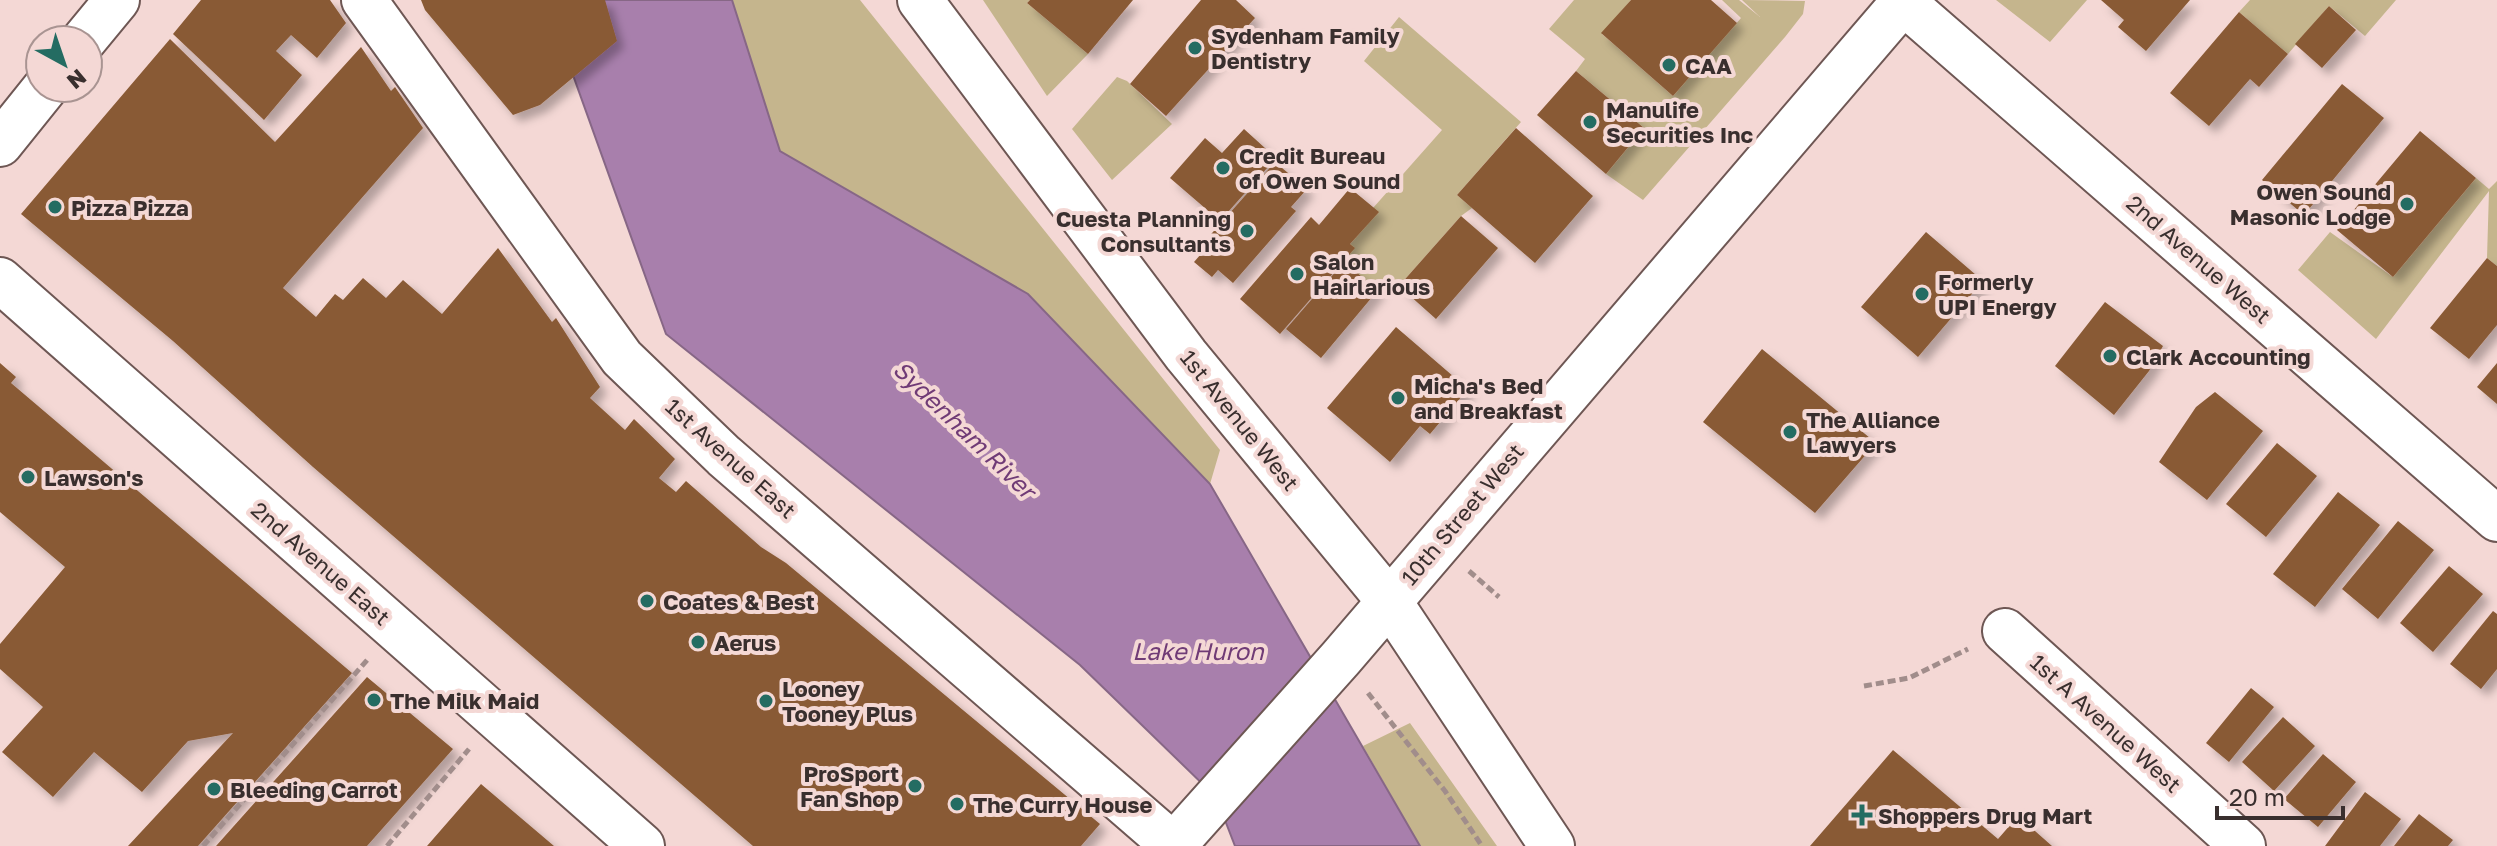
<svg xmlns="http://www.w3.org/2000/svg" width="2497" height="846" font-family="'Golos Text',sans-serif">
	<style>
		.green { fill: #c5b58d }
		.water { fill: #a87fac; stroke: #876786; stroke-width: 2 }
		.building { fill: #895a35; filter: url(#shadow) }
		.lines { fill: none; stroke-linecap: round; stroke-linejoin: round }
		.minor-casing { stroke: #6e5754; stroke-width: 48 }
		.major-casing { stroke: #6e5754; stroke-width: 48 }
		.path { stroke: #a18d8b; stroke-width: 5; stroke-dasharray: 8 4; stroke-linecap: butt }
		.minor { stroke: #fff; stroke-width: 44 }
		.major { stroke: #fff; stroke-width: 44 }
		.poi-dot { fill: #246c62; stroke: #f4d8d5; stroke-width: 3 }
		.labels { text-anchor: middle; dominant-baseline: central; stroke-width: 8; stroke-linejoin: round; paint-order: stroke }
		.poi-label { font-size: 22px; font-weight: bold; fill: #392f2e; stroke: #f4d8d5; text-anchor: start }
		.street-label { font-size: 22px; fill: #392f2e; stroke: #f4d8d5 }
		.water-label { font-size: 24px; font-style: italic; fill: #703b76; stroke: #f4d8d5 }
	</style>
	<defs>
		<filter id="shadow"><feDropShadow dx="7" dy="7" stdDeviation="4" flood-color="#0004"/></filter>
	</defs>
	<rect width="100%" height="100%" fill="#f4d8d5"/>
	<path class="green" d="M732,0H860L1220,450L1210,484L1028,294L780,151Z
		M983,0H1030L1027,3L1088,54L1047,96Z
		M1574,0H1631L1602,34L1673,96L1741,18L1722,0H1739L1760,17L1742,0L1805,1L1803,14L1785,37L1643,200L1606,174L1644,128L1576,71L1585,59L1549,29Z
		M1996,0H2087L2050,42Z
		M2250,0H2396L2365,36L2329,6L2288,54L2239,12Z
		M1399,17L1521,122L1457,195L1472,208L1461,216L1399,286L1378,290L1344,262L1354,248L1350,244L1378,212L1373,208L1442,130L1364,61Z
		M1117,77L1127,81L1172,124L1112,180L1072,129Z
		M2476,178L2489,189L2497,181V266L2487,258L2489,191L2376,339L2298,270L2330,232L2393,277Z
		M1410,723L1497,846H1420L1363,746Z"/>
	<path class="water" d="M546,0H732L780,151L1028,294L1210,484L1420,846H1235L1216,797L1080,665L666,334Z"/>
	<path class="building" d="M201,0H330L346,23L317,58L291,35L276,51L302,75L264,120L173,34Z
		M421,0H605L617,41L540,105L513,115L425,10Z
		M1030,0H1133L1088,54L1027,3Z
		M1201,0H1236L1255,18L1166,116L1130,84Z
		M1631,0H1711L1737,23L1673,96L1601,33Z
		M2101,0H2190L2146,51L2118,27L2124,20Z
		M2329,6L2356,30L2322,68L2295,44Z
		M2239,12L2288,54L2259,87L2250,79L2209,126L2170,93Z
		M170,39L275,142L361,47L391,91L395,87L423,128L283,288L316,317L335,294L343,300L363,278L386,298L403,280L442,314L498,248L552,322L556,318L600,387L590,398L625,430L634,419L675,459L659,478L676,492L686,481L761,547L786,563L1100,824L1081,846H753L313,467L173,341L21,214Z
		M1576,71L1644,128L1606,174L1537,115Z
		M2342,84L2384,118L2304,215L2262,180Z
		M1516,128L1593,196L1535,263L1457,195Z
		M1244,129L1276,158L1220,221L1170,178L1205,138L1222,153Z
		M2420,131L2476,178L2393,277L2337,230Z
		M1275,162L1307,189L1291,207L1296,211L1233,283L1218,270L1212,277L1194,262L1201,254L1197,250Z
		M1350,188L1379,212L1350,244L1355,248L1280,334L1240,299L1311,217L1319,225Z
		M1461,216L1498,248L1436,319L1399,286Z
		M1926,232L1983,281L1918,357L1861,307Z
		M2487,258L2497,266V325L2469,359L2430,328Z
		M1344,262L1378,290L1321,358L1286,329Z
		M2105,302L2163,346L2149,371L2114,415L2055,366Z
		M1396,327L1468,389L1430,434L1420,426L1390,462L1327,408Z
		M1762,349L1876,443L1815,513L1703,422Z
		M0,363L16,377L11,383L352,673L198,846H128L233,733L188,741L142,792L94,752L53,797L2,752L43,707L0,669V644L65,567L0,512Z
		M2497,363V404L2477,387Z
		M2215,392L2263,431L2207,500L2159,462L2196,407Z
		M2277,443L2317,476L2266,537L2226,504Z
		M2338,492L2380,525L2315,607L2273,574Z
		M2398,521L2434,550L2378,619L2342,589Z
		M2449,566L2483,594L2433,652L2400,623Z
		M2493,611L2497,614V669L2481,689L2450,664Z
		M367,677L453,749L367,846H216Z
		M2251,688L2274,707L2229,762L2206,743Z
		M2283,717L2315,746L2274,791L2242,762Z
		M1893,750L1998,839L2018,816L2052,846H1810Z
		M2323,754L2356,782L2318,827L2284,799Z
		M481,784L554,846H427Z
		M2365,792L2401,819L2380,846H2325Z
		M2419,814L2453,840L2448,846H2394Z"/>
	<g class="lines">
		<defs>
			<path id="minor" d="M364,0L622,358L724,456L1174,846
				M920,0L1186,355L1389,601L1552,846
				M84,40L117,0
				M0,144L45,88
				M0,280L642,846
				M2005,631L2243,846"/>
			<path id="major" d="M1903,2L2497,519
				M1173,846L1341,658L1905,0"/>
		</defs>
		<use href="#minor" class="minor-casing"/>
		<use href="#major" class="major-casing"/>
		<path class="path" d="M1469,571L1499,597
			M1864,686L1909,678L1968,649
			M1368,693L1445,791L1482,846
			M203,846L368,659
			M387,846L469,749"/>
		<use href="#minor" class="minor"/>
		<use href="#major" class="major"/>
	</g>
	<g class="poi-dot">
		<circle cx="1195" cy="48" r="8"/>
		<circle cx="1669" cy="65" r="8"/>
		<circle cx="1590" cy="122" r="8"/>
		<circle cx="1223" cy="168" r="8"/>
		<circle cx="2407" cy="204" r="8"/>
		<circle cx="55" cy="207" r="8"/>
		<circle cx="1247" cy="231" r="8"/>
		<circle cx="1297" cy="274" r="8"/>
		<circle cx="1922" cy="294" r="8"/>
		<circle cx="2110" cy="356" r="8"/>
		<circle cx="1398" cy="398" r="8"/>
		<circle cx="1790" cy="432" r="8"/>
		<circle cx="28" cy="477" r="8"/>
		<circle cx="647" cy="601" r="8"/>
		<circle cx="698" cy="642" r="8"/>
		<circle cx="374" cy="700" r="8"/>
		<circle cx="766" cy="701" r="8"/>
		<circle cx="915" cy="786" r="8"/>
		<circle cx="214" cy="789" r="8"/>
		<circle cx="957" cy="804" r="8"/>
		<path d="M1858 803h8v8h8v8h-8v8h-8v-8h-8v-8h8z"/>
	</g>
	<g class="labels">
		<g class="poi-label">
			<text x="1211" y="35">Sydenham Family<tspan x="1211" dy="25">Dentistry</tspan></text>
			<text x="1685" y="65">CAA</text>
			<text x="1606" y="109">Manulife<tspan x="1606" dy="25">Securities Inc</tspan></text>
			<text x="1239" y="155">Credit Bureau<tspan x="1239" dy="25">of Owen Sound</tspan></text>
			<text x="2391" y="191" text-anchor="end">Owen Sound<tspan x="2391" dy="25">Masonic Lodge</tspan></text>
			<text x="71" y="207">Pizza Pizza</text>
			<text x="1231" y="218" text-anchor="end">Cuesta Planning<tspan x="1231" dy="25">Consultants</tspan></text>
			<text x="1313" y="261">Salon<tspan x="1313" dy="25">Hairlarious</tspan></text>
			<text x="1938" y="281">Formerly<tspan x="1938" dy="25">UPI Energy</tspan></text>
			<text x="2126" y="356">Clark Accounting</text>
			<text x="1414" y="385">Micha's Bed<tspan x="1414" dy="25">and Breakfast</tspan></text>
			<text x="1806" y="419">The Alliance<tspan x="1806" dy="25">Lawyers</tspan></text>
			<text x="44" y="477">Lawson's</text>
			<text x="663" y="601">Coates &amp; Best</text>
			<text x="714" y="642">Aerus</text>
			<text x="782" y="688">Looney<tspan x="782" dy="25">Tooney Plus</tspan></text>
			<text x="390" y="700">The Milk Maid</text>
			<text x="899" y="773" text-anchor="end">ProSport<tspan x="899" dy="25">Fan Shop</tspan></text>
			<text x="230" y="789">Bleeding Carrot</text>
			<text x="973" y="804">The Curry House</text>
			<text x="1878" y="815">Shoppers Drug Mart</text>
		</g>
		<g class="street-label">
			<text transform="translate(2199 259) rotate(41)">2nd Avenue West</text>
			<text transform="translate(1240 420) rotate(51)">1st Avenue West</text>
			<text transform="translate(731 458) rotate(42)">1st Avenue East</text>
			<text transform="translate(1462 514) rotate(-50)">10th Street West</text>
			<text transform="translate(321 563) rotate(41)">2nd Avenue East</text>
			<text transform="translate(2106 723) rotate(42)">1st A Avenue West</text>
		</g>
		<g class="water-label">
			<text transform="translate(965 429) rotate(44)">Sydenham River</text>
			<text x="1198" y="650">Lake Huron</text>
		</g>
	</g>
	<g transform="translate(64 64) rotate(140)"><circle r="38" fill="#f4d8d5" stroke="#a99492" stroke-width="2"/>
	<path d="M0-6L14 30L0 20L-14 30Z" fill="#246c62"/>
	<text y="-12" font-size="22" font-weight="bold" text-anchor="middle" fill="#392f2e">N</text>
	</g>
	<path d="M2217 806v12h126v-12" fill="none" stroke="#392f2e" stroke-width="4"/>
	<text x="2229" y="806" font-size="24" fill="#392f2e" stroke="#f4d8d5" stroke-width="6" paint-order="stroke">20 m</text>
</svg>
